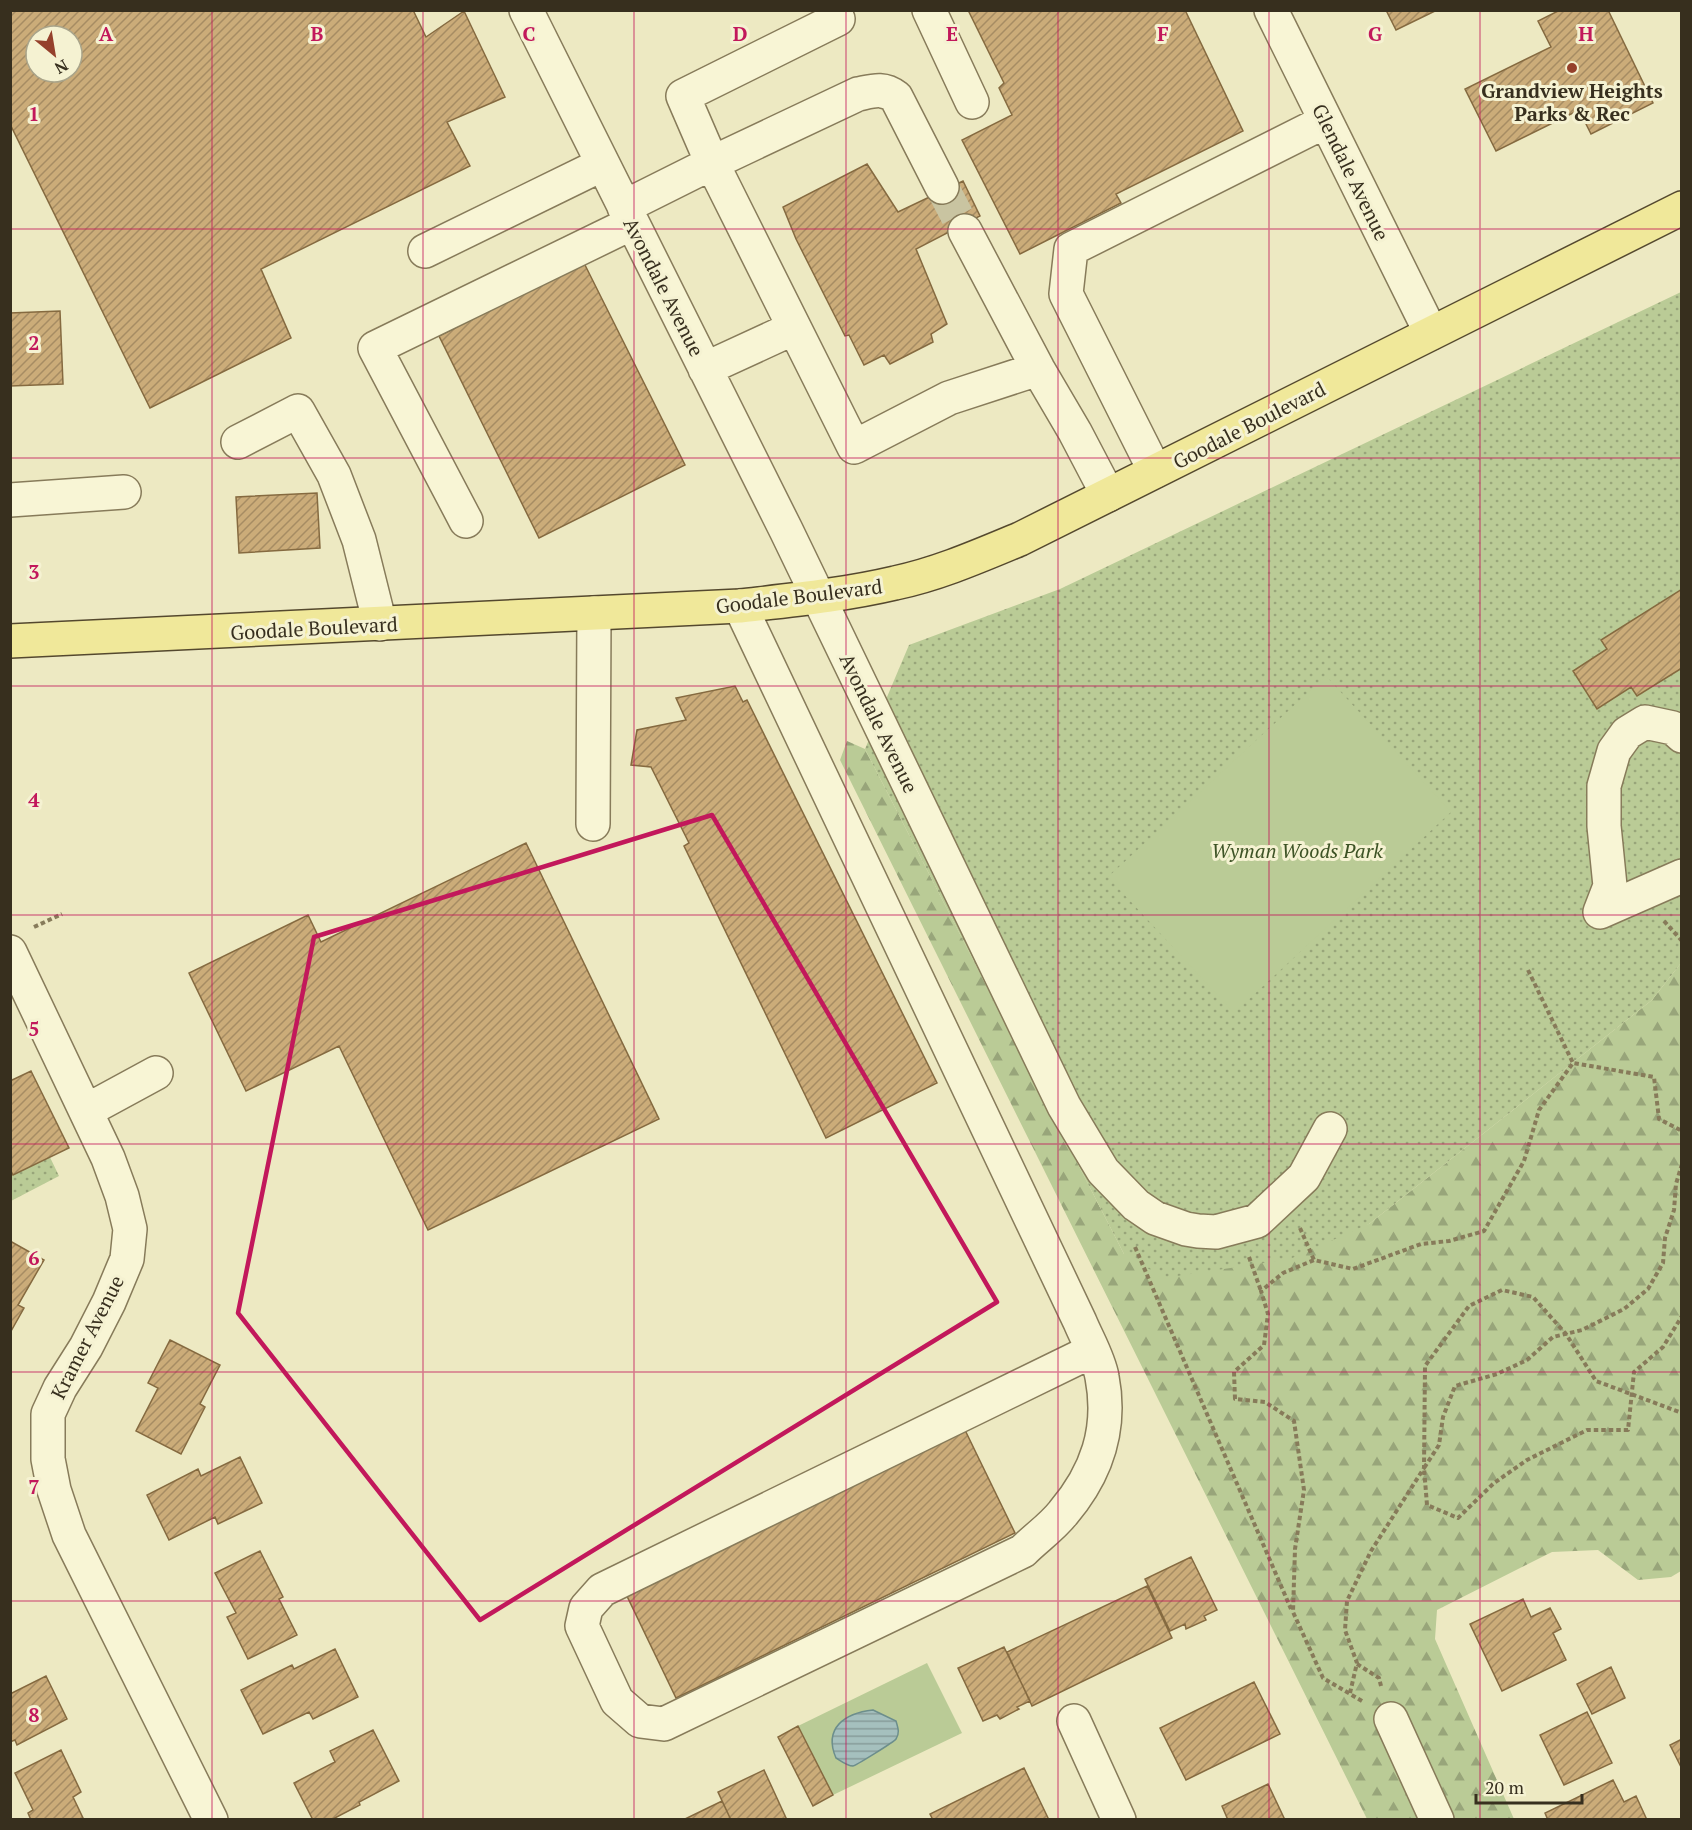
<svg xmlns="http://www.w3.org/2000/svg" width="1692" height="1830" font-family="'PT Serif',serif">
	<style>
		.forest { fill: url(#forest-firs) }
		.park { fill: url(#park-dots) }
		.pitch { fill: #bacb96 }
		.water { fill: url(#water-rules); stroke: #6c8e8c; stroke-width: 1.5 }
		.building { fill: url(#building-hatch); stroke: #856a40; stroke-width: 1.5; fill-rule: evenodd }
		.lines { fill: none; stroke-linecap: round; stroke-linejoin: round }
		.minor-tunnel { stroke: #c9c4a1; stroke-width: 33; stroke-dasharray: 33 16; stroke-linecap: butt }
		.minor-casing { stroke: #877b5a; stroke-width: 36 }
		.major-casing { stroke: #54482e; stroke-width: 36 }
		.path { stroke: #877b5a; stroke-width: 4; stroke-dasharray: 4.5 3; stroke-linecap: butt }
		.minor { stroke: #f8f5d5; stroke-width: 33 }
		.major { stroke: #f0e89a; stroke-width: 33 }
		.marked { fill: none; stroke: #c2185b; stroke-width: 4.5; stroke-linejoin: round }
		.grid { fill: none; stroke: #c2185b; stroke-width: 1.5; stroke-opacity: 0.55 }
		.poi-dot { fill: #95402b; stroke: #f5f2d2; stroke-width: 2 }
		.labels { text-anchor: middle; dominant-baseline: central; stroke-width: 6; stroke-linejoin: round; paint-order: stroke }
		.poi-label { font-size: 20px; font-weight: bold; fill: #372f1e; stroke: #f5f2d2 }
		.street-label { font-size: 20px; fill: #372f1e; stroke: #f5f2d2 }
		.park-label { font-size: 20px; font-style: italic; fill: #3d5325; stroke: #f5f2d2 }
		.grid-label { font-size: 20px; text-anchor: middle; font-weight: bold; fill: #c2185b; stroke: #f5f2d2; stroke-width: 6; stroke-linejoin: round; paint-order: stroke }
	</style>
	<defs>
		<pattern id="forest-firs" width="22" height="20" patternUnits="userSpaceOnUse" patternTransform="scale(1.5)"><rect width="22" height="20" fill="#bacb96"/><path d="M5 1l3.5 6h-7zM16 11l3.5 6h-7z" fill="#98a57a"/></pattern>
		<pattern id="park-dots" width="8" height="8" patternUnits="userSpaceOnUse" patternTransform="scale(1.5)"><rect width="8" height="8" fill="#bacb96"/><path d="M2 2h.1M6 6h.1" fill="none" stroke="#98a57a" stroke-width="1.8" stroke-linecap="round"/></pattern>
		<pattern id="water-rules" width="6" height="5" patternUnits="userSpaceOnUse" patternTransform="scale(1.5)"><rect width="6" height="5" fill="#a5c0be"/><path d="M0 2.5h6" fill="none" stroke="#879c9a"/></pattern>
		<pattern id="building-hatch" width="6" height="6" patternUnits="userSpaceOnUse" patternTransform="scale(1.5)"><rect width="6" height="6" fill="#cbac79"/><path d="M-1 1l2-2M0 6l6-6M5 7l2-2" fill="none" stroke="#a68c63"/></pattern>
	</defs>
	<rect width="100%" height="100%" fill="#ede9c2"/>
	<path class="forest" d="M847,741L865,749L1124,1254L1369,1224L1652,1000L1681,963V1571L1671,1577L1638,1580L1598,1550L1552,1552L1437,1610L1435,1639L1514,1819H1367L840,760Z"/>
	<path class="park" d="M1681,292V963L1652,1000L1369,1224L1290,1259L1164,1278L1124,1254L865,749L909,645L1060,589Z
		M10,1074L59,1176L11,1201H10Z"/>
	<path class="pitch" d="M1326,676L1451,812L1234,1013L1108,877Z
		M927,1663L962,1733L833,1795L798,1726Z"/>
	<path class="water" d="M873,1710L896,1721C898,1728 900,1733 896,1739C894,1742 855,1766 853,1766C847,1766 841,1761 836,1758C823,1728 845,1713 873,1710Z"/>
	<path class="building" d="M10,10H413L426,37L464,11L505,97L447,122L470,166L261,269L291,338L150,408L10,124ZM36,36H72V72H36Z
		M968,10H1185L1243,131L1116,194L1121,203L1020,254L962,140L1012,115L999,88L1004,83Z
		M1386,10H1437L1396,30Z
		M1560,10H1608L1653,103L1591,134L1579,110L1496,151L1465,89L1551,47L1538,21Z
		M867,164L898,212L963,181L980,216L916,249L947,324L931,334L933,342L890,364L884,355L864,365L849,335L845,336L796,239L783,207Z
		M584,263L685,465L539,538L439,336Z
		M60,311L63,384L10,386V313Z
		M317,493L320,548L239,553L236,497Z
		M1682,589V668L1637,696L1631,687L1597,709L1573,671L1607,649L1601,640Z
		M735,686L743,702L747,700L937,1083L826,1138L684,846L689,843L651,767L631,765L637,730L686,720L676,698Z
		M526,843L659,1119L428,1230L339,1046L246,1091L189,973L308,915L321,942Z
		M31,1071L69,1148L13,1175L10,1169V1081Z
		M10,1241L44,1260L18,1305L24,1308L10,1333Z
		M170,1340L220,1365L200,1404L205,1407L181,1454L136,1431L158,1388L148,1383Z
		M964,1428L1015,1533L676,1698L625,1592Z
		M240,1457L262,1503L218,1524L215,1517L169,1540L147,1495L198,1469L201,1476Z
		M260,1551L283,1597L279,1599L297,1635L248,1659L227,1617L236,1613L215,1573Z
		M1191,1557L1217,1610L1204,1616L1206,1620L1186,1629L1185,1624L1170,1631L1145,1579Z
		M1147,1586L1172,1638L1032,1706L1007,1652Z
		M1523,1599L1531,1617L1550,1608L1561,1629L1553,1633L1566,1660L1502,1691L1470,1624Z
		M1004,1647L1030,1701L1017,1707L1019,1709L1000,1719L997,1715L983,1721L958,1668Z
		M335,1649L358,1697L313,1719L309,1712L263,1734L241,1690L292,1665L294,1669Z
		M1611,1667L1625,1698L1592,1714L1577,1684Z
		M46,1676L67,1719L17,1745L15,1740L10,1742V1694Z
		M1254,1682L1280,1734L1186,1780L1160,1728Z
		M1587,1712L1612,1763L1564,1785L1540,1735Z
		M798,1726L833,1795L813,1806L778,1737Z
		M373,1730L399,1781L359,1802L360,1805L331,1820H313L294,1783L335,1762L330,1751Z
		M1682,1739V1769L1670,1745Z
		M61,1750L81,1792L73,1797L84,1820H31L28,1813L33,1810L15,1773Z
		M1024,1768L1049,1820H933L930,1814Z
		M764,1770L787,1820H731L718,1792Z
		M1613,1780L1624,1802L1636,1796L1647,1820H1548L1545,1813Z
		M1268,1784L1285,1820H1228L1222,1806Z
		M722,1801L731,1820H683Z"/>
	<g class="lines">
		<path class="minor-tunnel" d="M942,187L965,231"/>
		<defs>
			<path id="minor" d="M526,10L786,530L1064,1106L1103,1171L1136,1205L1155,1218L1186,1229L1198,1231L1216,1232L1257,1221L1304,1177L1330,1129
				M929,10L972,102
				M1271,10L1431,333
				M838,19L683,96L712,163L858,94C873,91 883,87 896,97L942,187
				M624,207L712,163L854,447L949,398L1038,369
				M965,231L1038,369L1075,432L1108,495
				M425,251L603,164
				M705,369L794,328
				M238,442L298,411L334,475L359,540L380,624
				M1155,471L1066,294L1071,249L1326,121
				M10,500L124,492
				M466,521L375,348L632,223
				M740,606L1080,1322C1087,1339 1099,1359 1102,1377C1112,1429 1097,1473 1063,1513C1052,1527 1036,1538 1023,1551L664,1724L640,1721L617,1701L582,1626L586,1608L602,1590L1092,1351
				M593,824L594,613
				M1600,912L1610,886L1604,826V786L1614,751L1627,733L1645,722L1673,728L1682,736
				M1600,912L1682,876
				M10,952L108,1158L122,1196L130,1229L127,1259L109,1302L86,1347L60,1388L48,1414V1459L54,1490L69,1535L211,1820
				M86,1111L156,1073
				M1391,1719L1437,1820
				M1074,1721L1119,1820"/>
			<path id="major" d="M10,641L740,606C792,600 844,595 895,583C938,574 979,556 1020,539L1682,208"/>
		</defs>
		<use href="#minor" class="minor-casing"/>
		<use href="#major" class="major-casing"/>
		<path class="path" d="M1664,921L1682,941
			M34,927L62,914
			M1528,970L1573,1063
			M1682,1164L1676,1184L1674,1210L1665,1238L1663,1263L1648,1289L1624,1309L1582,1330L1553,1337L1527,1360L1497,1374L1455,1386L1443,1417L1439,1445L1424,1468L1427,1505L1458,1518L1494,1483L1527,1460L1587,1430H1628L1634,1372L1663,1347L1682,1316
			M1300,1228L1314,1260
			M1135,1247L1291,1609
			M1249,1257L1261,1291
			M1357,1664L1379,1678L1381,1686
			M1350,1693L1357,1663L1345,1630L1347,1601L1371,1551L1424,1468L1425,1366L1469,1306L1502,1290L1533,1297L1566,1334L1596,1381L1682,1413
			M1362,1701L1323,1678L1293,1612L1295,1549L1304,1490L1294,1421L1265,1402L1235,1399L1234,1372L1264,1345L1268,1314L1261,1291L1283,1273L1314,1260L1353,1269L1421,1244L1449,1241L1484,1231L1524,1161L1539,1110L1573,1063L1654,1077L1659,1119L1682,1131"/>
		<use href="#minor" class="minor"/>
		<use href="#major" class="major"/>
	</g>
	<path class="marked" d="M712,815L997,1302L480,1620L238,1313L314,937Z"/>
	<path class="grid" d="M212,10V1820M423,10V1820M634,10V1820M846,10V1820M1058,10V1820M1269,10V1820M1480,10V1820M10,229H1682M10,458H1682M10,686H1682M10,915H1682M10,1144H1682M10,1372H1682M10,1601H1682"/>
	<circle class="poi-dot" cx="1572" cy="68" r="6"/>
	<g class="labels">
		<g class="poi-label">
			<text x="1572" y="90">Grandview Heights<tspan x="1572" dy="23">Parks &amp; Rec</tspan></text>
		</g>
		<g class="street-label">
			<text transform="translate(1351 172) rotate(64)">Glendale Avenue</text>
			<text transform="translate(664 287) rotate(63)">Avondale Avenue</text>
			<text transform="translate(1249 425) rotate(-27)">Goodale Boulevard</text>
			<text transform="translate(799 596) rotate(-7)">Goodale Boulevard</text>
			<text transform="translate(314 628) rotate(-3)">Goodale Boulevard</text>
			<text transform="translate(879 723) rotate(64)">Avondale Avenue</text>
			<text transform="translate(87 1337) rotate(-63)">Kramer Avenue</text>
		</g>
		<g class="park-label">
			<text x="1297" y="850">Wyman Woods Park</text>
		</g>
	</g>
	<g class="grid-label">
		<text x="106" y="41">A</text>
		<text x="317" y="41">B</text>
		<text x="529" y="41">C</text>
		<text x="740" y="41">D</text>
		<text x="952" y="41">E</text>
		<text x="1163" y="41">F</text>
		<text x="1375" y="41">G</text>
		<text x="1586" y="41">H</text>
		<text x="34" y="121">1</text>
		<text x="34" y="350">2</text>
		<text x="34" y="579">3</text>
		<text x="34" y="807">4</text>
		<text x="34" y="1036">5</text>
		<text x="34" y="1265">6</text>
		<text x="34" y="1494">7</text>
		<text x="34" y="1722">8</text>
	</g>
	<rect width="1692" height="1830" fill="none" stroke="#372f1e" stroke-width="24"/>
	<g transform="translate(54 54) rotate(150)"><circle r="28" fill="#f5f2d2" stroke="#a9a48a" stroke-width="1.5"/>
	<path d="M0-4.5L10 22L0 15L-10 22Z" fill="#95402b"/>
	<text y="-9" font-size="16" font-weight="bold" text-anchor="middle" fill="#372f1e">N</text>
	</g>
	<path d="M1476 1794v9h106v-9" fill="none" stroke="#372f1e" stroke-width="3"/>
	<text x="1485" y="1794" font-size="18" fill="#372f1e" stroke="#f5f2d2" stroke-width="4.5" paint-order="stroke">20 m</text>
</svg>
